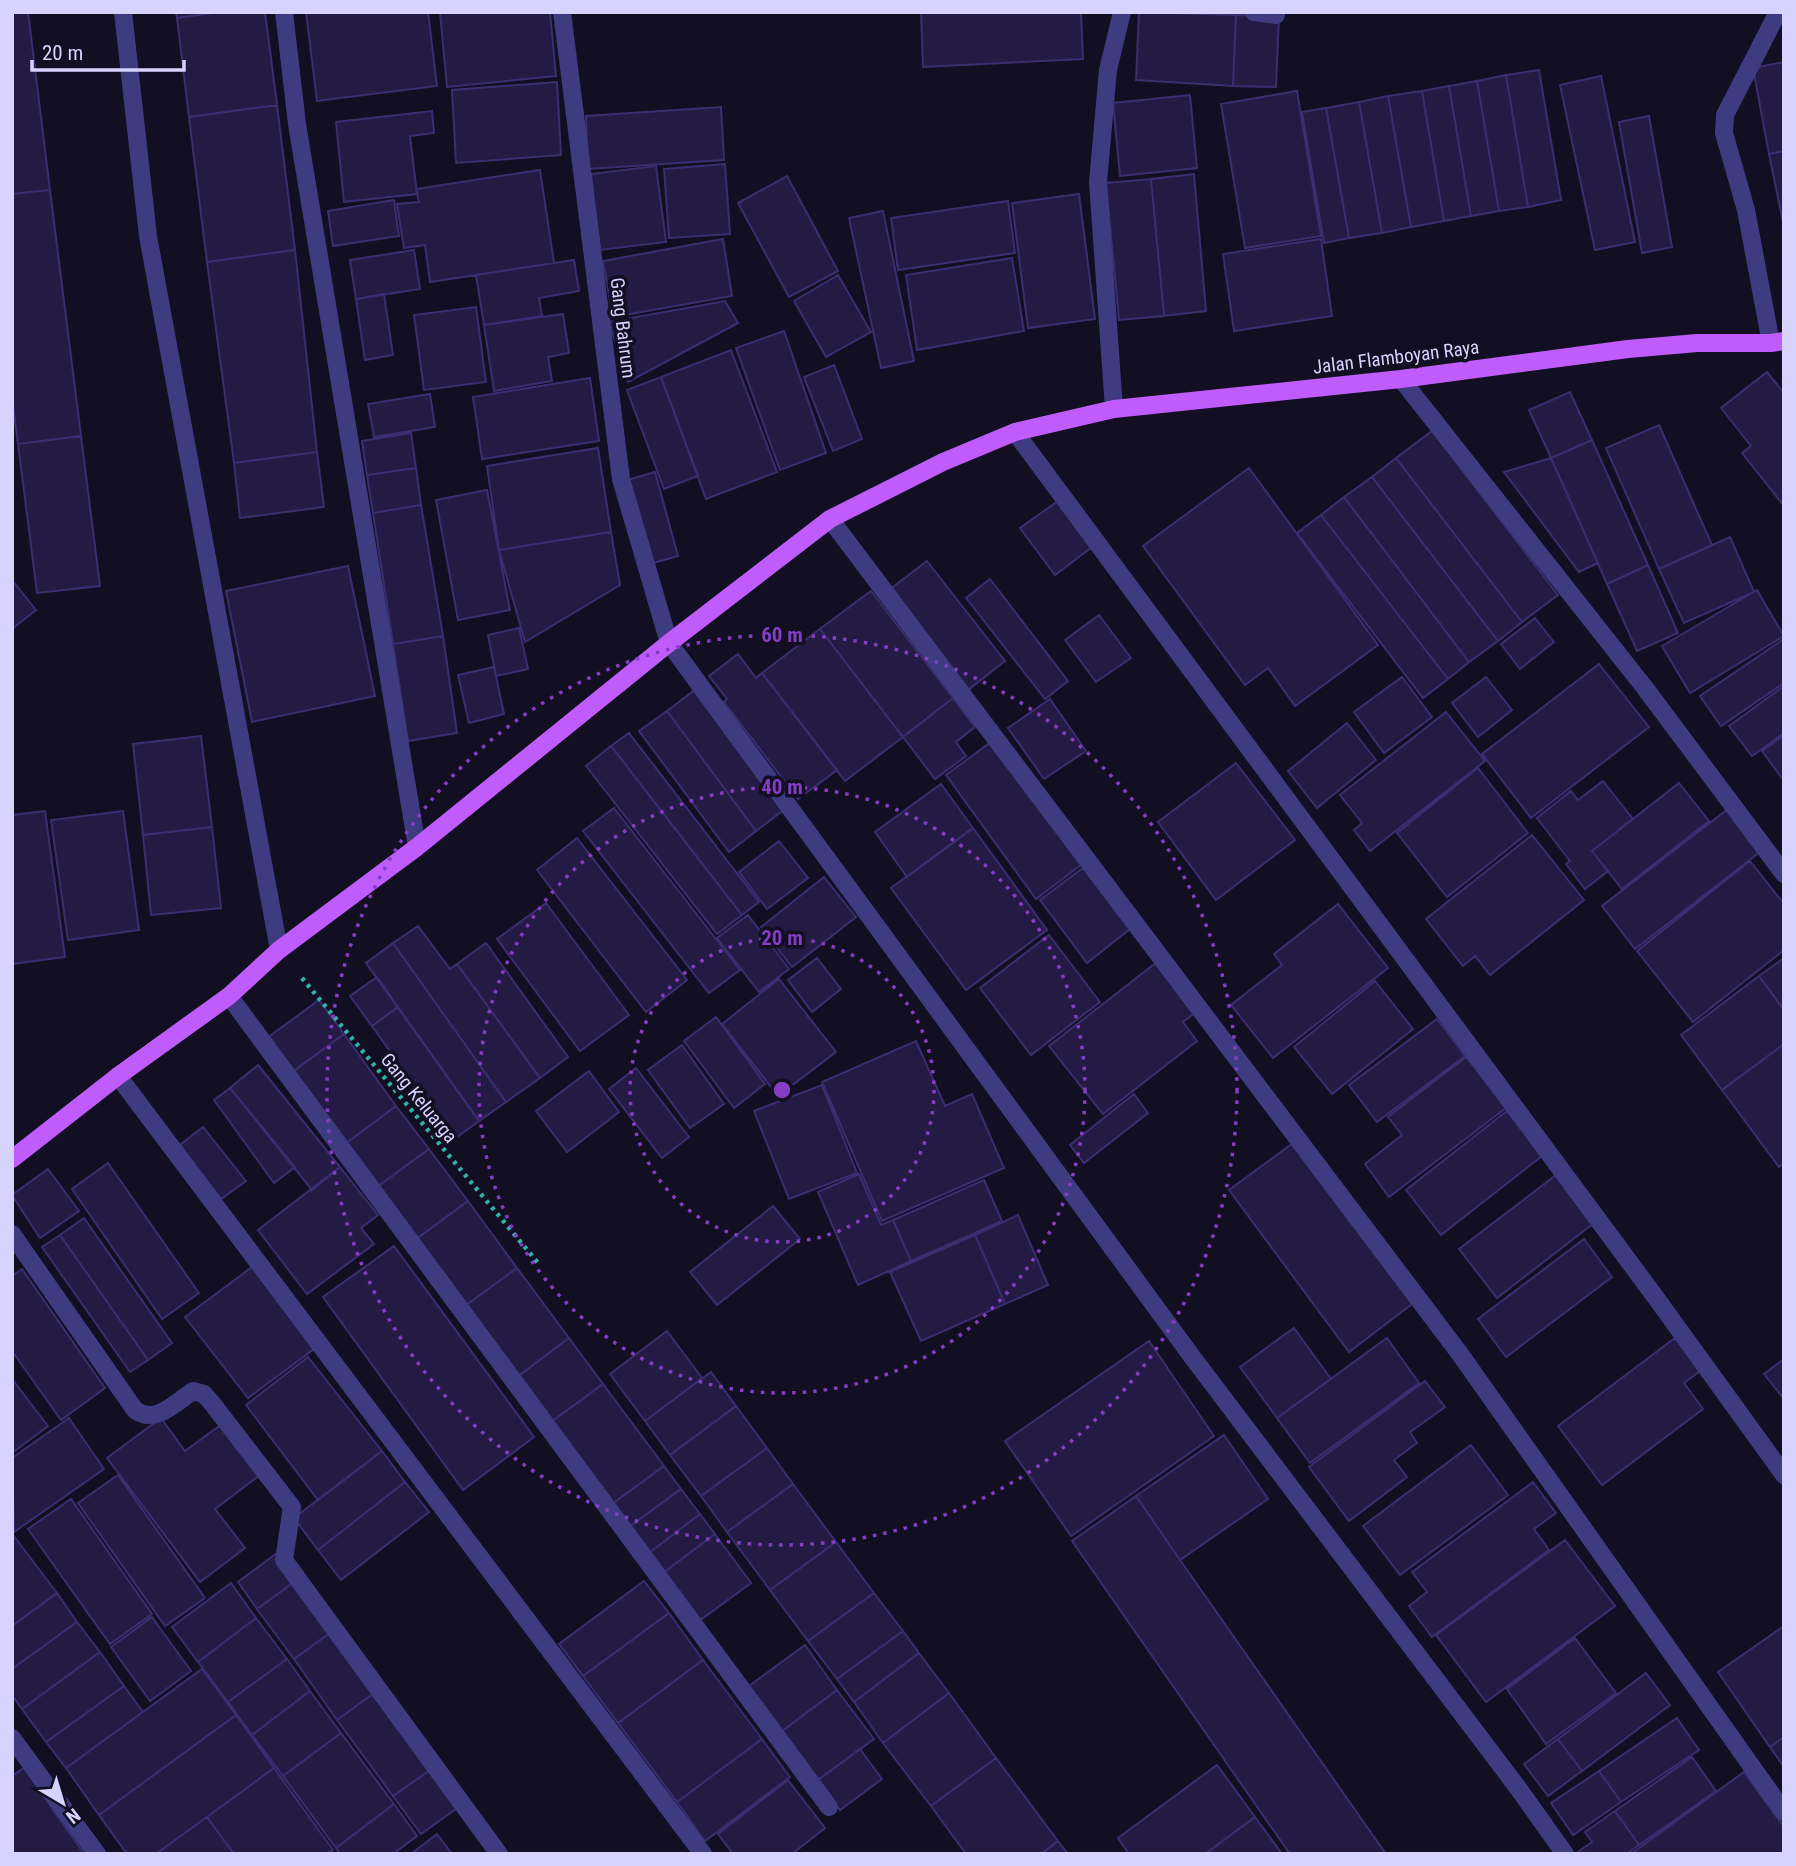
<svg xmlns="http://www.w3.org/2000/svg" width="1796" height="1866" font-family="'Roboto Condensed',sans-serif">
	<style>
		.building { fill: #241b44; stroke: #3b2e70; stroke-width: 2 }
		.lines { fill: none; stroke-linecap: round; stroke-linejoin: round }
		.path { stroke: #31b3ac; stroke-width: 4.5; stroke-dasharray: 3.5 5; stroke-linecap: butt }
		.street { stroke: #3e3b81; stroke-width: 18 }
		.primary { stroke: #c05cfb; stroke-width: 18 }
		.ring { fill: none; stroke: #843dc5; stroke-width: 3.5; stroke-dasharray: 3.5 7 }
		.labels { text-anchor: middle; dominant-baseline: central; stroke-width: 7; stroke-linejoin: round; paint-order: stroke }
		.street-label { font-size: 19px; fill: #d7d2fe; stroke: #120f23 }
		.centre { fill: #843dc5; stroke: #120f23; stroke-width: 3.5 }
		.ring-label { font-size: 21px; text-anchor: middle; font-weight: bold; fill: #843dc5; stroke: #120f23; stroke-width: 7; stroke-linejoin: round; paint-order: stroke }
	</style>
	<rect width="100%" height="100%" fill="#120f23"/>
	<path class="building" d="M12,12H28L50,190L12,194Z
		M176,12H220L177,18Z
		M220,12H265L277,105L189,117L177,18Z
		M306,12H428L437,86L317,101Z
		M440,12H550L556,76L447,87Z
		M921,12H1081L1083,59L923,67Z
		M1139,12L1236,15L1233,86L1136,80Z
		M1236,15L1279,16L1276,87L1233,86Z
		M1784,62V151L1769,154L1753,68Z
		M1539,70L1561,200L1528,207L1506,75Z
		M1506,75L1528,207L1499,211L1477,81Z
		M1601,76L1635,242L1595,250L1560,85Z
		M1477,81L1499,211L1471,216L1449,86Z
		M557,82L561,155L456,163L452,90Z
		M1449,86L1471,216L1444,221L1422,91Z
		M1297,91L1321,236L1245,248L1221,104Z
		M1422,91L1444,221L1411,227L1388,96Z
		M1190,95L1197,168L1120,176L1113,103Z
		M1388,96L1411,227L1382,233L1359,102Z
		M1359,102L1382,233L1349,238L1326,108Z
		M277,105L295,250L207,262L189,117Z
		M721,107L724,160L588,169L586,116Z
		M1326,108L1349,238L1324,243L1302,112Z
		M432,111L434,133L410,136L417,194L344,202L336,122Z
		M1649,116L1672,247L1642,253L1619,122Z
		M1784,151V227L1769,154Z
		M725,164L730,234L669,238L664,169Z
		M656,166L666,242L600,250L591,174Z
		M540,170L554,263L430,282L425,245L404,248L397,204L419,202L416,189Z
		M1194,174L1206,311L1164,316L1151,179Z
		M787,176L838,271L789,297L738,203Z
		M1151,179L1164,316L1119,320L1106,183Z
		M50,190L81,436L18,444L12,397V194Z
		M1079,194L1095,319L1028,328L1012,203Z
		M394,200L399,236L333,246L328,211Z
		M1008,201L1015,253L898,270L891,218Z
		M883,211L914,361L881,368L849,218Z
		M723,239L732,296L613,317L603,261Z
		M1321,239L1332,316L1234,331L1223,254Z
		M295,250L317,452L234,463L207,262Z
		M414,250L420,289L356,299L350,260Z
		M1012,258L1024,331L917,350L906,275Z
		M574,260L579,291L539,298L542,316L484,325L476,275Z
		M838,275L871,332L826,357L794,301Z
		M384,294L393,355L365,360L356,299Z
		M725,301L738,323L628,382L609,322Z
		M476,307L486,382L424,390L414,315Z
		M563,314L569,353L548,357L552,381L494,391L484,325Z
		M784,331L826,453L780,470L736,348Z
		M731,350L777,472L706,499L661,377Z
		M834,365L862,439L833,451L804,377Z
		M1767,372L1784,393V506L1742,453L1751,446L1721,408Z
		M661,377L698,476L664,489L627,390Z
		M590,378L599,441L482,459L473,397Z
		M1570,392L1592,440L1551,458L1529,410Z
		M430,394L435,427L374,437L368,404Z
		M1659,425L1712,545L1659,569L1606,448Z
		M1432,431L1558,595L1522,622L1396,458Z
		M411,433L416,468L367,475L362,441Z
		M81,436L100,586L37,593L18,444Z
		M1592,440L1648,565L1607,584L1551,458Z
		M598,448L611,532L499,550L487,466Z
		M317,452L324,507L240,518L234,463Z
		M1396,458L1522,622L1498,641L1372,477Z
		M1551,458L1598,563L1579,572L1504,472Z
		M416,468L421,505L373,513L367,475Z
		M1249,468L1378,645L1295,706L1268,668L1245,685L1143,546Z
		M655,472L678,556L650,564L627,480Z
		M1372,477L1498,641L1469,662L1344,497Z
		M487,490L510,610L458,620L436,500Z
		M1344,497L1469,662L1448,679L1321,515Z
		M1058,501L1092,547L1055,575L1020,528Z
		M421,505L443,636L393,644L373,513Z
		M1321,515L1448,679L1423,698L1297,533Z
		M611,532L620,585L525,642L499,550Z
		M1730,537L1754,592L1684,623L1659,569Z
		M927,561L1005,661L968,690L889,590Z
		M1648,565L1678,633L1637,651L1607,584Z
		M348,566L375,696L252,722L226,591Z
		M990,579L1068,681L1045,699L966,598Z
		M12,580L36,610L12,629Z
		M1757,590L1784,636L1690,693L1662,646Z
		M871,591L953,698L903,737L820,629Z
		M1099,615L1131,658L1096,682L1065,640Z
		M1535,618L1554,642L1520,669L1501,644Z
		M519,628L528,669L496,676L488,635Z
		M820,629L903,737L845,781L762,673Z
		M443,636L457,733L408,741L393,644Z
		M1784,639V683L1721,726L1700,696Z
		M738,654L756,678L762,673L837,770L798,799L724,702L727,699L709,676Z
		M1599,664L1649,727L1531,818L1482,754Z
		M494,667L504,714L469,723L458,675Z
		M1402,677L1432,717L1384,753L1354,712Z
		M1486,677L1512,710L1478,737L1452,703Z
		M1784,686V733L1752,756L1729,726Z
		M696,689L785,809L756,831L667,711Z
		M953,698L975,727L956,742L966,756L935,779L903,737Z
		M1050,699L1086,751L1044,779L1008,728Z
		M667,711L756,831L729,852L639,731Z
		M1446,712L1485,761L1370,851L1354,830L1362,823L1340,795Z
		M1347,723L1376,760L1317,808L1288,771Z
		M629,733L759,902L742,915L611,746Z
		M1784,735V781L1762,751Z
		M201,736L212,827L143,835L133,744Z
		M991,742L1081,865L1036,899L946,775Z
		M611,746L742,915L717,934L586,766Z
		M1236,763L1295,840L1216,900L1158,822Z
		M1478,768L1528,833L1447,897L1397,833Z
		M1603,781L1633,819L1592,851L1608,871L1585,889L1566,864L1570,861L1537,818L1571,791L1578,800Z
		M1679,783L1709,821L1622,889L1592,851Z
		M941,784L973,828L907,877L875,832Z
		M614,808L740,970L709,993L583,831Z
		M1728,809L1761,851L1635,949L1602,906Z
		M45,811L65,957L12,964V815Z
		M123,811L139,930L68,940L51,820Z
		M212,827L221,908L151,915L143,835Z
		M973,828L1047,930L966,990L891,888Z
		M1532,835L1584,900L1490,975L1475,956L1463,966L1426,919Z
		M577,838L687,980L646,1012L537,870Z
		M779,841L808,878L767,909L739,872Z
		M1750,861L1784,904V950L1693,1022L1637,951Z
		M1083,868L1130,929L1087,963L1040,900Z
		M824,877L856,917L792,967L761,927Z
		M546,903L629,1015L580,1051L497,939Z
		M1338,904L1388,968L1273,1058L1231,1005L1282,965L1274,954Z
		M748,915L789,969L759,992L717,938Z
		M418,926L450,969L457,964L540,1078L506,1102L393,943Z
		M1049,935L1100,1002L1031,1055L980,988Z
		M393,943L506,1102L479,1121L366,963Z
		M486,943L568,1057L540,1078L457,964Z
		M817,958L841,989L812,1012L788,980Z
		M1784,958V1010L1759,976Z
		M1157,962L1196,1012L1183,1022L1197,1041L1103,1114L1049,1046Z
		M1759,976L1784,1010V1044L1722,1090L1681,1035Z
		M377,977L398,1007L372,1026L350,996Z
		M779,979L836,1052L778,1096L722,1024Z
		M1375,981L1413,1029L1332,1094L1294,1047Z
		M319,1000L344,1034L291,1073L267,1038Z
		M398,1007L479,1121L453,1140L372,1026Z
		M716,1017L765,1084L734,1108L684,1041Z
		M1437,1019L1465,1056L1377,1122L1349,1085Z
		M344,1034L396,1106L345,1144L291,1073Z
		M916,1041L945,1106L972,1094L1004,1168L882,1221L822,1082Z
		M1784,1044V1163L1779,1167L1722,1090Z
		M682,1045L724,1104L690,1128L648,1070Z
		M1466,1057L1506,1108L1389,1197L1365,1164L1402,1135L1388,1117Z
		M258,1065L340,1167L312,1190L230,1088Z
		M636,1068L689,1137L662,1158L609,1089Z
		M589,1071L619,1112L567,1152L536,1111Z
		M822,1085L857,1173L789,1199L754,1111Z
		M230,1088L295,1167L274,1183L214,1100Z
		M1134,1094L1148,1113L1084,1163L1070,1145Z
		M396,1106L429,1149L377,1187L345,1144Z
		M1507,1111L1542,1156L1441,1235L1406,1190Z
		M203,1127L246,1181L221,1199L180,1145Z
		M1293,1143L1412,1304L1349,1352L1229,1190Z
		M429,1149L468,1201L415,1240L377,1187Z
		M108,1163L199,1293L162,1319L72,1189Z
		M340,1167L378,1215L361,1228L374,1244L307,1294L258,1230Z
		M48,1169L79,1211L40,1238L12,1195Z
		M859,1174L881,1225L893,1220L911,1261L858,1285L818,1192Z
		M1556,1175L1594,1223L1497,1298L1459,1249Z
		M984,1180L1002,1221L911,1261L893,1220Z
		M468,1201L517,1268L465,1306L415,1240Z
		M773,1206L800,1239L717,1305L690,1272Z
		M1018,1215L1048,1285L1005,1304L975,1235Z
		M84,1218L172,1343L148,1360L60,1235Z
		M60,1235L148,1360L130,1372L42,1247Z
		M975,1235L1005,1304L921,1341L890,1272Z
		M1584,1239L1612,1277L1506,1357L1478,1319Z
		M394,1246L534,1437L463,1490L323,1297Z
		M252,1267L314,1349L248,1398L185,1317Z
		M517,1268L569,1338L517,1377L465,1306Z
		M22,1269L105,1388L61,1420L12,1351V1276Z
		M1294,1328L1331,1379L1277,1418L1240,1367Z
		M667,1331L702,1378L645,1421L610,1374Z
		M569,1338L603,1384L551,1422L517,1377Z
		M1387,1338L1419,1383L1310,1463L1277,1418Z
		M1675,1338L1700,1371L1684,1383L1703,1409L1602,1485L1558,1426Z
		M1149,1341L1214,1436L1071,1536L1005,1441Z
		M308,1357L382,1451L318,1500L246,1405Z
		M1784,1359V1399L1764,1374Z
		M711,1372L736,1406L670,1455L645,1421Z
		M12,1379L48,1426L12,1453Z
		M1425,1381L1445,1407L1410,1432L1417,1443L1394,1460L1407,1477L1349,1521L1309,1467Z
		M603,1384L664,1466L612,1504L551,1422Z
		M736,1406L767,1448L701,1496L670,1455Z
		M69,1418L104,1469L14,1532L12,1458Z
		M161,1418L185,1451L222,1424L260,1475L215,1509L245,1548L200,1582L107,1458Z
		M1224,1435L1268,1499L1180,1560L1136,1496Z
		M1471,1445L1508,1495L1400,1575L1363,1526Z
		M767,1448L793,1484L727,1532L701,1496Z
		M382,1451L405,1482L318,1550L294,1518Z
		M664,1466L681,1489L629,1527L612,1504Z
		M118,1475L205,1598L165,1626L78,1503Z
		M405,1482L429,1512L341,1580L318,1550Z
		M1533,1482L1556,1513L1534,1529L1549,1550L1432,1637L1409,1606L1427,1592L1412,1572Z
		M793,1484L836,1542L770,1590L727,1532Z
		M681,1489L700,1514L649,1553L629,1527Z
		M1136,1496L1180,1560L1386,1854H1290L1072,1541Z
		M71,1499L152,1614L110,1644L28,1529Z
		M700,1514L715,1534L663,1573L649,1553Z
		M715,1534L751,1583L699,1621L663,1573Z
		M13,1535L57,1593L12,1626V1536Z
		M1565,1540L1615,1606L1486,1702L1436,1635Z
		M836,1542L874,1593L808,1641L770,1590Z
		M277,1553L297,1580L257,1609L238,1582Z
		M297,1580L334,1630L294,1659L257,1609Z
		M644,1581L669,1613L583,1676L559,1644Z
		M231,1583L256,1618L198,1662L172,1627Z
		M57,1593L77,1622L12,1669V1626Z
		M874,1593L903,1631L837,1679L808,1641Z
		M669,1613L703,1660L618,1723L583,1676Z
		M152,1617L191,1671L150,1701L111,1647Z
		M256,1618L287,1659L228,1702L198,1662Z
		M77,1622L100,1652L22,1709L12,1695V1669Z
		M1784,1626V1737L1770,1747L1718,1672Z
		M334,1630L377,1691L337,1720L294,1659Z
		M903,1631L919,1653L854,1702L837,1679Z
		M1575,1638L1616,1693L1546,1744L1507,1689Z
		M805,1645L837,1690L782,1731L749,1686Z
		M100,1652L124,1686L46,1742L22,1709Z
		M919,1653L949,1693L883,1743L854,1702Z
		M287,1659L310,1691L252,1735L228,1702Z
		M703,1660L762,1739L677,1802L618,1723Z
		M202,1669L236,1715L99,1815L66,1768Z
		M1646,1673L1670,1705L1582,1771L1558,1739Z
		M124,1686L143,1712L66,1768L46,1742Z
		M837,1690L874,1739L818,1780L782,1731Z
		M310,1691L341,1733L283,1776L252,1735Z
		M377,1691L433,1768L393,1796L337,1720Z
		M949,1693L996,1758L931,1806L883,1743Z
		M236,1715L274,1768L156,1854H127L99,1815Z
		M1677,1718L1699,1750L1621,1802L1599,1771Z
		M341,1733L394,1804L336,1848L283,1776Z
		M1784,1737V1767L1770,1747Z
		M762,1739L790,1777L705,1841L677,1802Z
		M1558,1739L1582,1771L1548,1796L1524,1764Z
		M860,1749L882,1779L840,1810L818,1780Z
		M1692,1757L1716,1791L1639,1845L1615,1811Z
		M996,1758L1058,1841L1041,1854H966L931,1806Z
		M1217,1765L1255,1817L1205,1854H1129L1118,1838Z
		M24,1768L84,1854H12V1776Z
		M274,1768L333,1850L327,1854H234L207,1817Z
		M433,1768L460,1806L421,1834L393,1796Z
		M1599,1771L1621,1802L1573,1835L1551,1803Z
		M1744,1772L1784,1827L1783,1854H1631Z
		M788,1780L825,1828L792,1854H733L718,1834Z
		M394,1804L417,1836L393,1854H340L336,1848Z
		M1615,1811L1639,1845L1626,1854H1580L1578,1852L1592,1842L1585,1832Z
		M207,1817L234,1854H156Z
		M1255,1817L1282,1854H1205Z
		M437,1834L452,1854H411Z
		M1058,1841L1068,1854H1041Z"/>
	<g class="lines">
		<path class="path" d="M302,978L538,1263"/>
		<path class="street" d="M123,12L148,236L279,950
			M284,12L297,124L417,847
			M562,12L621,479L669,643L1193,1358L1518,1788L1565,1854
			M1254,12L1276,15
			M1771,343L1746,210L1724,133L1725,115L1778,12
			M1401,379L1645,688L1784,874
			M1114,409L1098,182L1108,70L1122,12
			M1015,432L1659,1302L1784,1475
			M830,519L1460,1354L1784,1812
			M229,996L829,1807
			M118,1076L703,1854
			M12,1234L135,1410C155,1425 175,1403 193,1391L204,1394L211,1402L292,1507L284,1560L499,1854
			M12,1738L97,1854"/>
		<path class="primary" d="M12,1159L118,1076L229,996L279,950L417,847L669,643L830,519L943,462L1015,432L1114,409L1401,379L1628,349L1697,343H1771L1784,341"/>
	</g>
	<g class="ring">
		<circle cx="782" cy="1090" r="152"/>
		<circle cx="782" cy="1090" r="303"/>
		<circle cx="782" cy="1090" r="455"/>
	</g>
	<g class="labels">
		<g class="street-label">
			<text transform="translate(623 328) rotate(83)">Gang Bahrum</text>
			<text transform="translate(1396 357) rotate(-7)">Jalan Flamboyan Raya</text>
			<text transform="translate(419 1098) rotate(51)">Gang Keluarga</text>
		</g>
	</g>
	<circle cx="782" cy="1090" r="10" class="centre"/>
	<g class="ring-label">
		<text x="782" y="642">60 m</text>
		<text x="782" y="794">40 m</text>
		<text x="782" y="945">20 m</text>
	</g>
	<rect width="1796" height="1866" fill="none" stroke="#d7d2fe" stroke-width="28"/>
	<g transform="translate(63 1803) rotate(142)" stroke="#120f23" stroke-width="5" paint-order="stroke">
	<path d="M0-5L12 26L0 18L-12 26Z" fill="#d7d2fe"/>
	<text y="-10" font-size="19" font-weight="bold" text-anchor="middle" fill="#d7d2fe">N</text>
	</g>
	<path d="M32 60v10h152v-10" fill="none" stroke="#d7d2fe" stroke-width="3.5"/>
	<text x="42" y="60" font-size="21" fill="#d7d2fe" stroke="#120f23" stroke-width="5" paint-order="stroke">20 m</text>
</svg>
